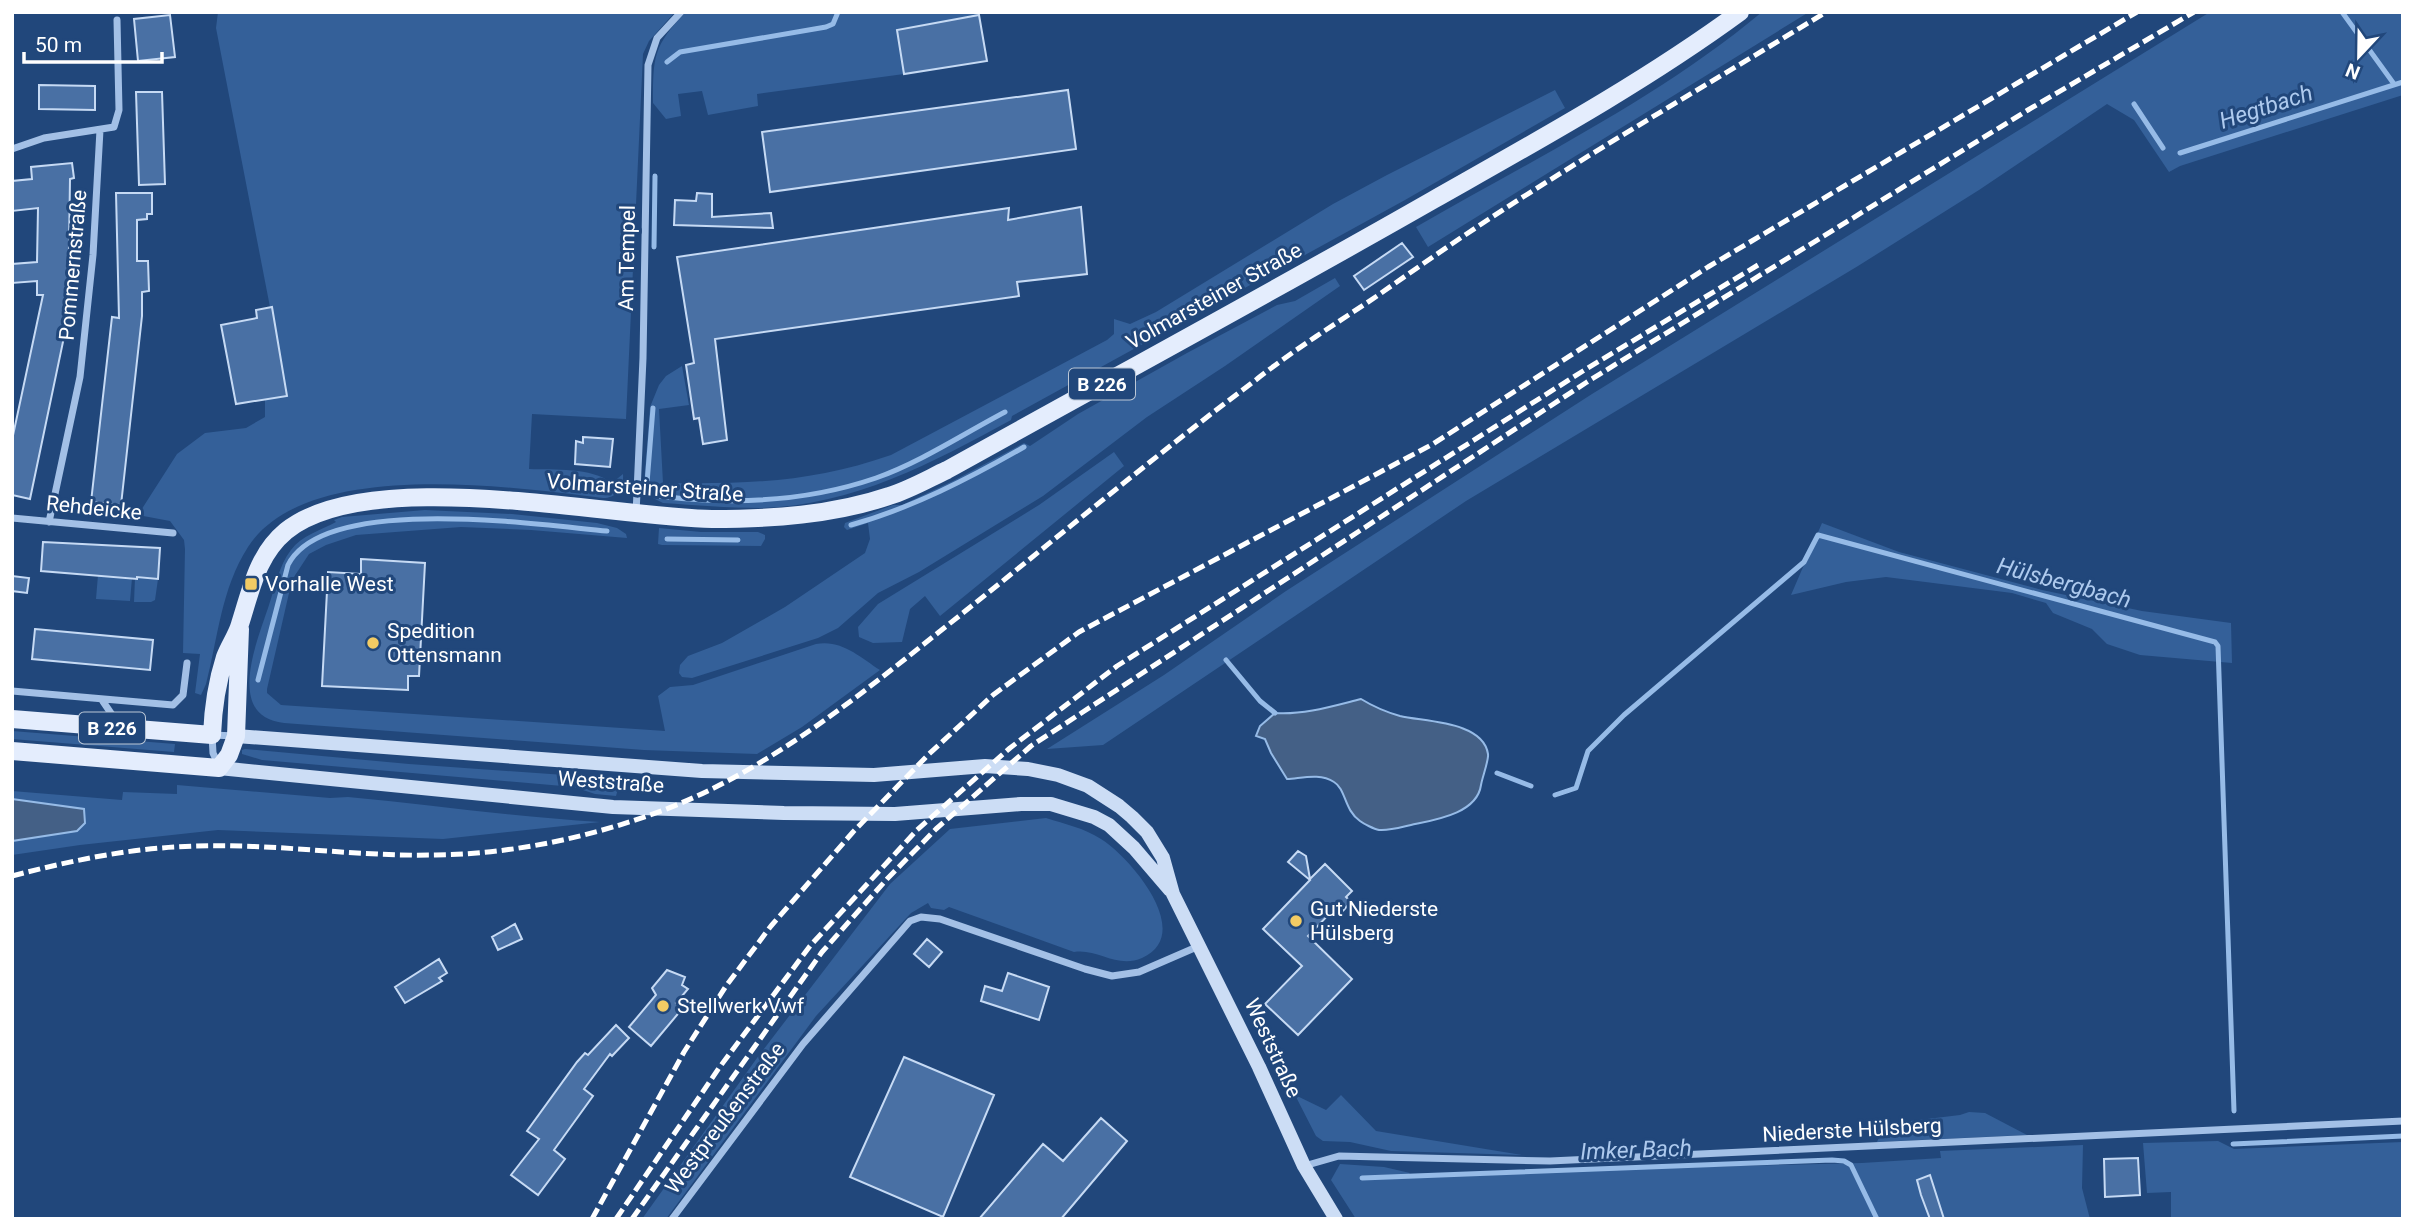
<svg xmlns="http://www.w3.org/2000/svg" width="2415" height="1231" font-family="Roboto,sans-serif">
	<style>
		.green { fill: #346099 }
		.water { fill: #446086; stroke: #96bbe7; stroke-width: 2 }
		.lines { fill: none; stroke-linecap: round; stroke-linejoin: round }
		.stream { stroke: #96bbe7; stroke-width: 5 }
		.building { fill: #4970a4; stroke: #c6daf4; stroke-width: 2 }
		.street { stroke: #a3c0e6; stroke-width: 7 }
		.secondary { stroke: #ccddf5; stroke-width: 14 }
		.primary { stroke: #e4edfd; stroke-width: 18 }
		.rail { stroke: #fff; stroke-width: 5; stroke-dasharray: 12 5; stroke-linecap: butt }
		.poi-dot { fill: #f2cb64; stroke: #21477b; stroke-width: 2.5 }
		.labels { text-anchor: middle; dominant-baseline: central; stroke-width: 6; stroke-linejoin: round; paint-order: stroke }
		.shield { fill: #21477b; stroke: #bcc8d7; stroke-width: 2 }
		.shield-label { font-size: 19px; font-weight: bold; fill: #fff }
		.street-label { font-size: 21px; fill: #fff; stroke: #21477b }
		.poi-label { font-size: 21px; fill: #fff; stroke: #21477b; text-anchor: start }
		.water-label { font-size: 23px; font-style: italic; fill: #aecaee; stroke: #21477b }
	</style>
	<rect width="100%" height="100%" fill="#21477b"/>
	<path class="green" d="M218,12H675L649,41L643,54L626,419L532,414L529,469C555,470 590,467 612,483L623,474C624,487 617,498 603,498C511,487 306,457 248,547C221,589 218,638 206,684L201,695L195,693L200,654L183,653L185,549L184,540L170,521L138,515L177,454L205,433L246,428L265,417V400L287,395L216,28Z
		M686,12H980L979,15L897,30L904,74L757,94L758,106L708,115L702,91L678,94L681,116L666,119L653,103C653,57 653,46 686,12Z
		M1762,12H1809L1428,247L1416,227C1532,160 1659,98 1762,12Z
		M2210,12H2403V95L2180,166L2169,172L2134,120L2107,104L1979,190L1858,266L1466,501L1103,745L1047,749L1164,675L1286,591L1592,394Z
		M1555,90L1565,108L1405,200L1012,416L1011,420C932,463 852,506 760,508C728,508 695,505 663,503L653,498L644,484L650,407L659,385L666,376L682,366L689,405L659,409L663,483C746,484 811,483 891,455L1107,340L1114,334V319L1130,324L1156,312L1333,204L1387,175Z
		M1335,278L1340,286L1225,366L1147,417L1043,496L919,572L878,593L838,628L818,638L692,678L682,677L679,673L680,665L688,656L722,643L785,607L865,553L870,539L868,523L847,530L844,527L845,523L893,505H902L953,481L1024,443L1030,446L1078,414L1187,353L1277,305L1295,301Z
		M1114,452L1124,466L940,616L925,596L910,609L902,642L873,643L859,637L858,627L878,604L1039,505Z
		M425,510L512,514L597,523L617,528L626,534L627,538L531,530L461,527L356,535L326,545L309,554L292,580L267,689V693L281,705L665,731L658,696L670,687L693,685L816,644C841,639 860,657 880,670L802,727L757,754L644,750L284,723C224,717 258,639 269,605C275,588 279,565 291,550C301,536 321,530 336,522L334,520L342,517Z
		M1822,523L1899,552L2042,590L2142,611L2231,623L2232,663L2140,655L2107,644L2092,629L2053,613L2046,603L2012,593L1886,577L1846,582L1791,595Z
		M659,528L701,532H758L765,535V539L761,546L662,545L658,544Z
		M98,575L132,578L130,601L96,599Z
		M137,577L158,579L155,600L151,602H134L135,578Z
		M12,731L175,744L174,752L12,739Z
		M245,749L409,764L621,779L616,796L595,794L574,787L262,760L242,754V750Z
		M177,785L330,798L348,797C432,805 516,817 600,822L443,839L218,830L80,845L12,855V791L122,800L123,792L177,794Z
		M1046,818C1065,824 1084,828 1101,839C1130,857 1196,934 1142,958C1117,969 1097,948 1074,952L949,907L944,910L931,908L928,903L911,913L816,1016L666,1219H642L757,1058L890,884L950,829Z
		M1295,1095L1326,1110L1341,1095L1376,1131L1522,1155L1391,1151L1350,1142L1323,1141L1316,1136Z
		M1969,1112L1985,1113L2027,1135L1877,1142L1882,1131L1894,1123L1960,1115Z
		M2218,1141L2234,1149L2403,1142V1219H2171V1192L2147,1193L2143,1143Z
		M2083,1145L2082,1188L2090,1219H1356L1331,1180L1340,1164L1384,1167L1410,1173L1407,1176L1410,1174L1862,1163L1941,1158L1940,1151Z"/>
	<path class="water" d="M1361,699C1374,707 1386,712 1400,716C1425,722 1483,721 1488,754C1489,760 1482,778 1481,785C1477,814 1434,820 1411,825C1402,827 1389,831 1379,830C1374,829 1364,824 1360,821C1344,810 1346,789 1334,782C1320,773 1303,778 1287,779L1271,753L1265,739L1256,736L1260,726L1275,713C1304,715 1333,706 1361,699Z
		M12,799L84,809L85,823L77,831L12,841Z"/>
	<g class="lines">
		<path class="stream" d="M2342,12L2394,84
			M667,62L680,52L826,27L833,24L838,12
			M2134,104L2163,148
			M2180,153L2403,82
			M654,247L655,176
			M647,483L653,408
			M659,496C731,505 806,502 876,478C921,462 963,434 1005,412
			M851,525C912,508 970,478 1024,447
			M667,539L738,540
			M1226,660L1260,701L1275,713
			M258,680L288,565C324,493 538,525 607,531
			M1497,773L1531,786
			M1555,795L1576,788L1588,751L1624,715L1804,562L1818,535L2215,642L2218,646L2234,1111
			M2233,1144L2403,1136
			M1362,1178L1832,1160L1844,1161L1851,1165L1877,1219"/>
	</g>
	<path class="building" d="M170,15L175,57L138,61L134,19Z
		M979,15L987,61L904,74L897,30Z
		M39,85L95,86V110L39,109Z
		M1068,90L1076,149L770,192L762,132Z
		M136,92H162L165,184L139,185Z
		M72,163L74,178L70,179L68,318L30,499L12,495V440L43,295H37V281L12,283V264L37,262L38,208L12,211V181L32,179L31,167Z
		M116,193H152V214H147V219L137,220V261H148L149,291L142,292V316L121,505L91,502L112,317L119,318Z
		M697,193L712,194V217L771,213L773,228L674,225L675,200L696,201Z
		M1081,207L1087,274L1017,282L1019,296L715,339L727,440L703,444L699,418L694,419L686,365L694,363L677,257L1009,208L1008,220Z
		M1402,243L1413,257L1364,290L1354,276Z
		M272,307L287,396L236,404L221,325L257,318L256,310Z
		M583,437L613,439L610,467L575,464L576,441L583,443Z
		M43,542L160,548L158,579L137,577V579L41,571Z
		M361,559L425,563L419,676H408V690L322,686L328,572L361,574Z
		M12,576L29,578L27,593L12,591Z
		M35,629L153,640L150,670L32,659Z
		M1298,851L1306,856L1310,879L1325,864L1352,891L1346,897L1351,902L1340,914L1334,909L1308,936L1352,979L1298,1035L1265,1004L1302,966L1263,929L1310,880L1288,862Z
		M515,924L522,939L498,950L492,937Z
		M927,939L942,952L929,967L914,954Z
		M439,959L447,973L439,978L442,981L405,1003L395,987Z
		M667,970L685,977L682,985L688,989L676,1003L682,1009L651,1046L629,1027L656,995L652,988Z
		M1008,973L1049,987L1039,1020L981,1001L985,986L1002,991Z
		M616,1025L629,1038L612,1056L610,1054L584,1089L593,1096L554,1150L565,1159L538,1195L511,1175L539,1139L527,1131L577,1062L585,1053L588,1055Z
		M904,1057L994,1095L943,1217L850,1177Z
		M1101,1118L1127,1141L1061,1219H979L1043,1144L1063,1161Z
		M2138,1158L2140,1195L2105,1197L2104,1159Z
		M1930,1175L1944,1219H1930L1921,1195L1917,1180Z"/>
	<g class="lines">
		<path class="street" d="M12,149L44,138L114,127L119,110L117,20
			M636,514L643,358L648,65L657,38L681,12
			M12,518L173,533
			M49,522L80,377L93,255L100,130
			M12,691L173,705L183,695L187,663
			M102,700L119,725
			M218,764L213,753L212,735L236,736
			M1304,1166L1339,1156L1550,1161L2403,1121
			M672,1219L803,1044L910,921L921,917L940,919L1085,969L1112,976L1139,972L1199,946"/>
		<path class="secondary" d="M236,736L702,771L874,775L985,766L1028,769L1058,775L1088,786L1119,806L1132,817L1147,832L1163,858L1173,894L1259,1067L1304,1166L1336,1219
			M219,768L613,807L784,813L895,814L1021,804H1051L1094,817L1109,825L1134,848L1170,890"/>
		<path class="primary" d="M12,719L212,735C213,709 217,682 225,657C229,646 237,635 240,624C251,590 257,555 286,531C369,464 607,517 712,519C771,519 833,515 889,496C909,490 928,479 947,470C1109,380 1272,292 1433,200C1537,141 1643,83 1740,12
			M12,751L219,768L229,755L236,736L240,629"/>
		<path class="rail" d="M12,876C66,862 120,850 176,847C263,841 349,857 436,855C509,854 582,839 650,815C759,777 850,703 939,632C1045,548 1149,460 1257,379C1295,349 1337,323 1377,296C1414,270 1451,244 1489,219C1599,147 1714,81 1826,12
			M592,1219L684,1052L726,986L771,926L853,832L929,754L993,695L1079,632L1433,444L1708,267L2137,12
			M616,1219L719,1068L810,946L917,830L1010,748L1117,666L1583,371L1758,265
			M632,1219L822,952L887,879L936,829L1031,746L1587,382L2028,110L2194,12"/>
	</g>
	<g class="poi-dot">
		<rect x="244" y="577" width="14" height="14" rx="3.5"/>
		<circle cx="373" cy="643" r="7"/>
		<circle cx="1296" cy="921" r="7"/>
		<circle cx="663" cy="1006" r="7"/>
	</g>
	<g class="labels">
		<g class="shield">
			<rect x="1069" y="368.5" width="66" height="31" rx="5"/>
			<rect x="79" y="712.5" width="66" height="31" rx="5"/>
		</g>
		<g class="shield-label">
			<text x="1102" y="384">B 226</text>
			<text x="112" y="728">B 226</text>
		</g>
		<g class="street-label">
			<text transform="translate(627 258) rotate(-89)">Am Tempel</text>
			<text transform="translate(73 265) rotate(-85)">Pommernstraße</text>
			<text transform="translate(1214 296) rotate(-29)">Volmarsteiner Straße</text>
			<text transform="translate(645 488) rotate(4)">Volmarsteiner Straße</text>
			<text transform="translate(94 508) rotate(6)">Rehdeicke</text>
			<text transform="translate(611 782) rotate(4)">Weststraße</text>
			<text transform="translate(1273 1048) rotate(65)">Weststraße</text>
			<text transform="translate(725 1118) rotate(-53)">Westpreußenstraße</text>
			<text transform="translate(1852 1130) rotate(-3)">Niederste Hülsberg</text>
		</g>
		<g class="poi-label">
			<text x="265" y="584">Vorhalle West</text>
			<text x="387" y="631">Spedition<tspan x="387" dy="24">Ottensmann</tspan></text>
			<text x="1310" y="909">Gut Niederste<tspan x="1310" dy="24">Hülsberg</tspan></text>
			<text x="677" y="1006">Stellwerk Vwf</text>
		</g>
		<g class="water-label">
			<text transform="translate(2266 107) rotate(-18)">Hegtbach</text>
			<text transform="translate(2064 583) rotate(15)">Hülsbergbach</text>
			<text transform="translate(1636 1150) rotate(-2)">Imker Bach</text>
		</g>
	</g>
	<rect width="2415" height="1231" fill="none" stroke="#ffffff" stroke-width="28"/>
	<g transform="translate(2359 56) rotate(202)" stroke="#21477b" stroke-width="5" paint-order="stroke">
	<path d="M0-5L12 26L0 18L-12 26Z" fill="#ffffff"/>
	<text y="-10" font-size="19" font-weight="bold" text-anchor="middle" fill="#ffffff">N</text>
	</g>
	<path d="M24 52v10h138v-10" fill="none" stroke="#ffffff" stroke-width="3.5"/>
	<text x="35" y="52" font-size="21" fill="#ffffff" stroke="#21477b" stroke-width="5" paint-order="stroke">50 m</text>
</svg>
